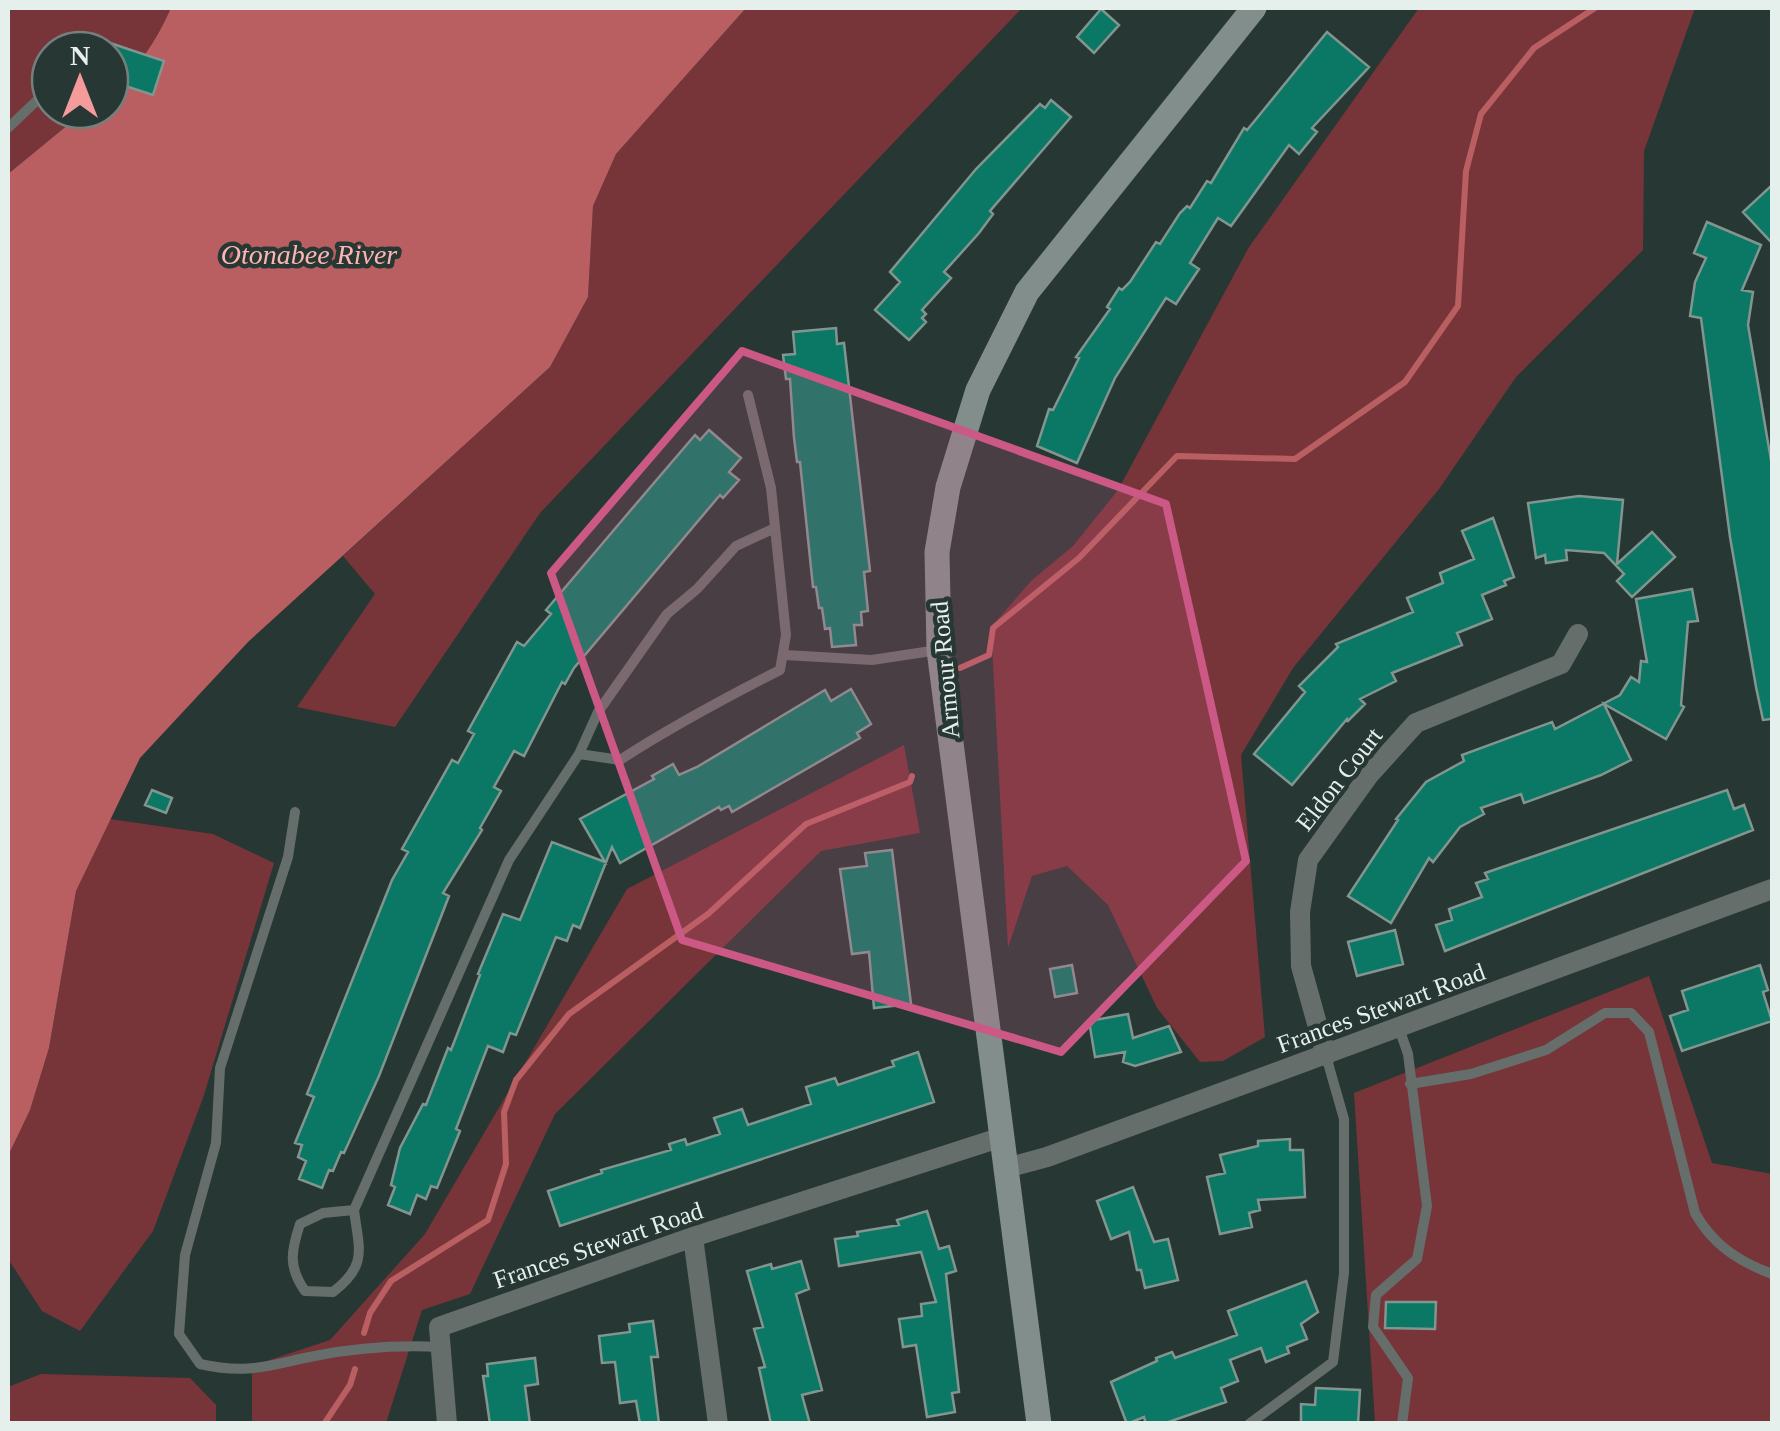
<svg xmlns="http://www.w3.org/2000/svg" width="1780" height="1431" font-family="Georgia,serif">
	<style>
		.green { fill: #773539 }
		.water { fill: #b95f62 }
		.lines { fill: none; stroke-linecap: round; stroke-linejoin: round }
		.stream { stroke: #b95f62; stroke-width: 6 }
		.building { fill: #0a7865; stroke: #82958f; stroke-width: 2.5 }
		.lane { stroke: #666e6b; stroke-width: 10 }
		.street { stroke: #666e6b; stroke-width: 20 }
		.secondary { stroke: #828e8b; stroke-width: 25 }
		.marked { fill: #cc5886; fill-opacity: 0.2; stroke: #cc5886; stroke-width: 8; stroke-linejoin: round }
		.labels { text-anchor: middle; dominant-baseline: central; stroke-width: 9; stroke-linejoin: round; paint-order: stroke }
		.street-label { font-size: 25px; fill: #e5efec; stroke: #273733 }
		.water-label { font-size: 28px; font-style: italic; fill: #ffb4b4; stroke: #273733 }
	</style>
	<rect width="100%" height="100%" fill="#273733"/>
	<path class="green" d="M8,8H171C156,41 139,68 110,91V50H50V110H86L8,174Z
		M746,8H1022L540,513L395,727L297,707L375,594L343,556L550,367L588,297L593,206L616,154Z
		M1419,8H1695L1644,151L1643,250L1516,377L1439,489L1293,668L1241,755L1265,1037L1223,1061L1200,1062L1157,1008L1108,905L1067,866L1032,876L1008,948L991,627L1032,580L1073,546L1118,490L1249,247Z
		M904,745L920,833L821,851L555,1114L470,1294L422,1310L386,1423H252V1366L330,1340L425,1234L627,889Z
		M110,819L213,834L274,863L203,1098L153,1231L80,1331L42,1311L8,1259V1156L30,1110L49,1048L76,891Z
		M1649,976L1712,1163L1772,1174V1423H1375L1354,1093Z
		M41,1374L190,1378L216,1405V1423H8V1387Z"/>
	<path class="water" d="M171,8H746L616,154L593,206L588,297L550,367L248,642L140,758L76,891L49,1048L30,1110L8,1156V174L86,110H110V91C139,68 156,41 171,8Z"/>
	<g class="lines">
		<path class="stream" d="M960,668L989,655L993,628L1079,558L1177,456L1295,459L1405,382L1458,306L1466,171L1481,114L1534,48L1595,8
			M364,1333L370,1313L391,1281L488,1220L506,1164L504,1112L516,1080L569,1014L708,914L806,824L910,782L912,776
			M324,1424L350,1385L355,1369"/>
	</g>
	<path class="building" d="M1101,9L1119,25L1094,53L1077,37Z
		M1327,32L1369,67L1312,128L1317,132L1299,154L1289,145L1231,226L1218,218L1190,263L1199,269L1185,290L1176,304L1166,298L1115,378L1077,463L1037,446L1049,409L1053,410L1079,358L1076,357L1110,309L1107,307L1119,288L1122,290L1130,282L1156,242L1160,244L1180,213L1187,206L1190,208L1207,181L1211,183L1244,128L1247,130L1257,118Z
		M110,43L164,61L153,95L110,81Z
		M1051,100L1071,117L990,211L993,214L979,233L944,272L951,278L922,310L926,314L922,318L926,322L909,340L875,310L900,282L890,272L976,169L1040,104L1045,108Z
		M1772,185V243L1743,212Z
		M1707,222L1761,245L1742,290L1753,292L1748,325L1772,466V719L1763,720L1756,687L1730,537L1701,318L1690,316L1695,282L1706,258L1694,253Z
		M836,328L837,344L844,343L870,571L864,572L868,611L861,612L862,625H854L856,645L832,647L830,628L825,629L822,608H819L816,587H813L800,462H797L794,438L790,379H786L783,355L795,354L793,332Z
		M709,430L741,458L729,472L739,480L723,498L720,495L574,668L565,684L562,682L524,756L514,751L494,787L501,791L480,828L482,830L443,893L449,896L379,1076L344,1153L341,1152L333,1171L329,1170L322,1188L299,1179L306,1161L298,1157L302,1145L295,1143L314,1097L307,1094L392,880L408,852L402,849L452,760L458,763L474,734L468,731L517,642L524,646L551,614L546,610L630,511L695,435L700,440Z
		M1579,496L1623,500L1617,564L1652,532L1675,557L1632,597L1617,581L1624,574L1604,553L1566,550L1567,560L1546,563L1545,555L1536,558L1528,503Z
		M1493,518L1514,577L1504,581L1506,585L1482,595L1492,619L1457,633L1462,645L1392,673L1396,681L1360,699L1365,704L1348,721L1347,719L1292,785L1254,754L1305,692L1299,686L1338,647L1336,644L1413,612L1407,598L1443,583L1440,573L1474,559L1462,531Z
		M1692,589L1698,621L1688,622L1681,705L1684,707L1666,739L1604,704L1631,760L1601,775L1524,803L1521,794L1481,808L1484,814L1460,827L1433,862L1429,858L1391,923L1348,896L1398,820L1396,819L1426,782L1464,761L1462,755L1552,722L1555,729L1620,695L1631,677L1639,682L1641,661L1647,662L1636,599Z
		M851,689L871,724L857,733L860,738L732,812L729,806L721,810L719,807L620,863L612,847L580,928L573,925L567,941L556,937L516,1035L510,1033L503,1052L488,1046L456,1129L460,1131L437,1188L431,1186L426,1199L417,1195L410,1214L388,1205L395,1187L391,1185L400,1148L423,1104L426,1105L448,1048L451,1050L480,975L478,974L503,914L520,920L552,842L605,862L580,819L654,779L652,776L673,764L679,775L697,767L825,690L831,701Z
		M152,790L172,798L166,813L145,805Z
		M1727,790L1734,809L1744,805L1753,830L1445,951L1436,925L1452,920L1449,909L1482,897L1476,883L1488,879L1485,873Z
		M892,850L911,1004L874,1008L869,952L852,954L840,869L867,866L865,853Z
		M1395,930L1403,964L1357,976L1348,942Z
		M1072,965L1077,993L1055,997L1050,969Z
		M1760,965L1768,990L1763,992L1772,1021L1682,1051L1670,1016L1688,1010L1682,991Z
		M1128,1014L1133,1038L1169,1026L1181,1052L1135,1066L1123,1062L1125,1052L1095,1057L1089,1021Z
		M918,1052L934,1102L560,1226L548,1191L602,1173L601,1170L671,1150L669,1144L685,1139L687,1145L720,1134L714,1118L742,1109L748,1125L811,1104L806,1087L835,1078L838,1085L894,1066L892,1061Z
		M1290,1139V1150H1303L1305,1197L1258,1200L1260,1210L1249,1213L1252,1227L1220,1234L1207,1177L1225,1173L1220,1155L1258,1146V1141Z
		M1133,1187L1154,1242L1168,1239L1178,1280L1145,1288L1141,1270H1137L1129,1232L1111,1239L1097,1201Z
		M927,1211L939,1249L949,1246L956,1271L946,1274L959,1392L952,1393L955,1412L927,1417L916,1345L903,1347L899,1319L922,1316L921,1304L936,1302L921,1252L839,1266L835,1239L858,1236L857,1232L899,1225L897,1220Z
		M801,1261L809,1289L796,1294L822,1390L802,1395L810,1424H771L759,1368L765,1367L754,1329L763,1327L747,1271L771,1264L772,1269Z
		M1306,1281L1318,1312L1301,1324L1307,1339L1287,1347L1289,1353L1266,1362L1261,1348L1230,1360L1238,1381L1221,1388L1226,1402L1163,1424H1146L1144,1417L1127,1424L1111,1382L1157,1361L1156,1358L1172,1352L1175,1358L1237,1335L1228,1311Z
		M1386,1302H1436L1435,1329L1385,1328Z
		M653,1321L658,1357H651L659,1424H640L636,1401L620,1403L615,1362L602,1363L599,1336L630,1332L629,1324Z
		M535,1358L538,1384L525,1386L530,1424H490L483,1376H488L487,1364Z
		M1316,1388L1360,1390L1358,1424H1301V1404L1315,1405Z"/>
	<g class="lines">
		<path class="lane" d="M8,128L50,88
			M785,655L872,660L938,650
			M579,754L620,760C671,727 725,698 780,670L786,635L771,488L748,395
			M295,812L288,857L220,1068L216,1143L185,1255L179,1334L200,1364C249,1375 268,1365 315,1356C355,1348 399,1345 440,1347
			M1399,1028L1408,1054L1427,1206L1417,1259L1376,1295L1373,1327L1408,1378L1402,1424
			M1410,1084L1471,1074L1546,1050L1605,1013H1631L1649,1032L1695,1213C1713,1245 1738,1261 1772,1274
			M354,1210L323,1213L300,1224C291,1251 288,1267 305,1291L333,1292C368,1265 359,1250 354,1210L509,860L579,754L598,712L667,614L697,589L736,546L775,528
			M1249,1424L1333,1362L1344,1273V1119L1326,1056"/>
		<path class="street" d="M1326,1056L1301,966L1300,912L1308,860L1369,775L1416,723L1561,664L1578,634
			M1006,1168L1047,1157L1772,889
			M693,1237L718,1424
			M447,1424L439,1327L693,1237L1002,1137"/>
		<path class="secondary" d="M1039,1424L939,650L937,552L948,487L978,390L1027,292L1254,8"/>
	</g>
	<path class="marked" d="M742,351L1166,504L1246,861L1061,1052L682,940L551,573Z"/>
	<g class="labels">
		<g class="street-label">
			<text transform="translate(945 670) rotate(-95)">Armour Road</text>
			<text transform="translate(1339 779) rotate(-52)">Eldon Court</text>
			<text transform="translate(1381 1008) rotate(-20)">Frances Stewart Road</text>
			<text transform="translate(598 1245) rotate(-19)">Frances Stewart Road</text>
		</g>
		<g class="water-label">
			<text x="309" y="254">Otonabee River</text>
		</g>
	</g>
	<rect width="1780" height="1431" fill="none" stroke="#e5efec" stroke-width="20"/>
	<g transform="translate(80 80)"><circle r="48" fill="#273733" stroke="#73817d" stroke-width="2.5"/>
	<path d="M0-8L18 38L0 25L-18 38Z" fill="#f59b9c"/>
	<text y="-15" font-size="28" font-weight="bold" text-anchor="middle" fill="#e5efec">N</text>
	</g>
</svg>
